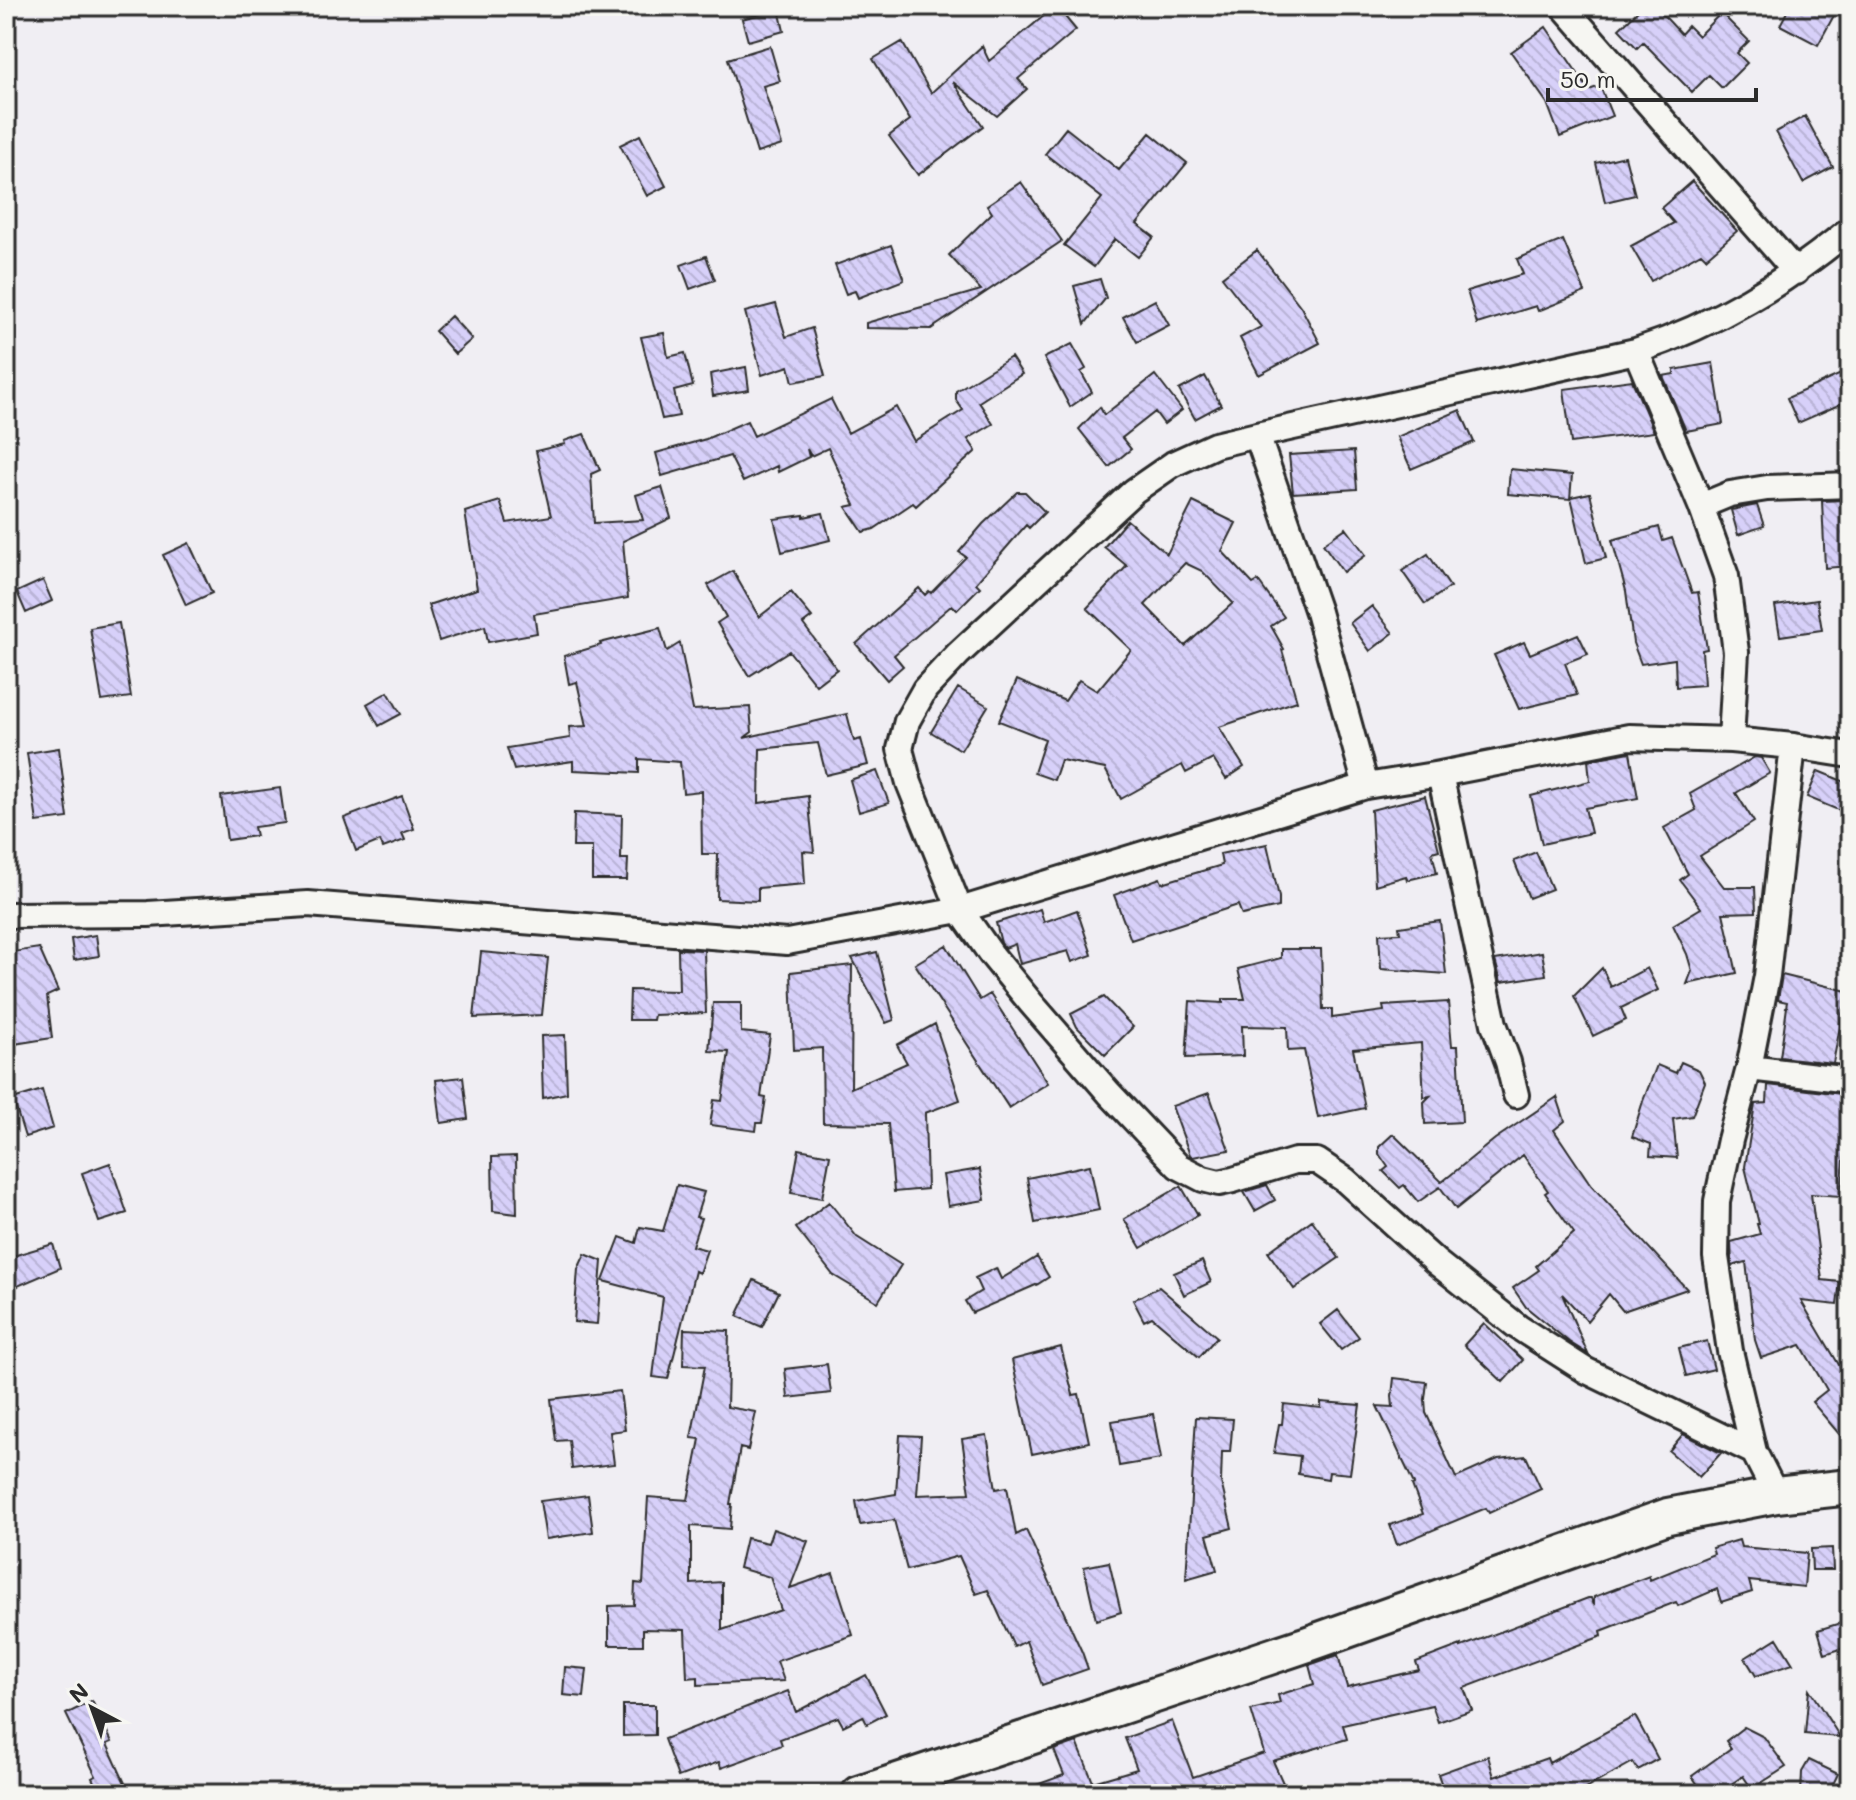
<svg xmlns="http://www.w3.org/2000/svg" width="1856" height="1800" font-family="Mali,sans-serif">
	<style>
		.building { fill: url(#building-back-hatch); stroke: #2b2b2b; stroke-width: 2; fill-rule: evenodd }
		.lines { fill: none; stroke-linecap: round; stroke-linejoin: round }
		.street-casing { stroke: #2b2b2b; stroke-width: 30 }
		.secondary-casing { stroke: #2b2b2b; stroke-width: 40 }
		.street { stroke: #f6f6f2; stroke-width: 24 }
		.secondary { stroke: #f6f6f2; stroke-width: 34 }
	</style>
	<defs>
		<pattern id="building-back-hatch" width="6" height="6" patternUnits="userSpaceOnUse" patternTransform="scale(2)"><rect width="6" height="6" fill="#d7d0f9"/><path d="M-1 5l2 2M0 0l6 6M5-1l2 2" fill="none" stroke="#b9b3d6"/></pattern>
	</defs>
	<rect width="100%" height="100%" fill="#f0eef3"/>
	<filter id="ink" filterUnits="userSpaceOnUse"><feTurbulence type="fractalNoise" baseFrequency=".0125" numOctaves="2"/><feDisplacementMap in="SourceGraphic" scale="16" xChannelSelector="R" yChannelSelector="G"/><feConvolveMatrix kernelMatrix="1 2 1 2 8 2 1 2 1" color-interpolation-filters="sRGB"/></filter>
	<g filter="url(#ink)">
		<path class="building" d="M1056,6L1076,30L1018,79L1027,89L997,116L953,82L983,126L918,175L889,136L910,120L873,59L902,42L931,93L982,46L989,61Z
			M1643,6H1655L1681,34L1688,26L1698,36L1721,13L1749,41L1737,53L1747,63L1722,88L1709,75L1692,92L1643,42L1637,48L1619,29Z
			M1790,6H1839L1818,45L1780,25Z
			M779,9L784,31L748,41L742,19Z
			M1546,27L1589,90L1600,86L1612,116L1560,137L1547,103L1511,52Z
			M770,46L780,81L763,86L782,145L757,153L728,59Z
			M1805,116L1833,167L1803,183L1776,132Z
			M1066,128L1119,170L1150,133L1187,163L1137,224L1154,237L1138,257L1115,239L1094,267L1064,245L1102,198L1045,154Z
			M640,135L666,186L647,196L620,145Z
			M1625,156L1635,195L1605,202L1596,163Z
			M1692,181L1737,231L1706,258L1701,253L1651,281L1631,246L1674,223L1661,208Z
			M1021,182L1062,241L931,329L866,328V323L981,290L949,255L992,213L987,205Z
			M1563,240L1585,292L1538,311L1536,306L1477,324L1467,291L1523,274L1517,259Z
			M891,245L904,280L858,298L855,291L846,294L835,265Z
			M1257,250L1301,307L1320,343L1259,375L1240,338L1261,327L1222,277Z
			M706,256L715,280L690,289L681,265Z
			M1100,279L1106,298L1085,324L1074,286Z
			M1155,300L1169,325L1137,342L1123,317Z
			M776,304L786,337L812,328L825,376L793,382L789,366L762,375L745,312Z
			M451,316L472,339L455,354L435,331Z
			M664,333L668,357L685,353L693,386L674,391L679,416L662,419L641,337Z
			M1072,344L1086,369L1081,372L1092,392L1070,407L1044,358Z
			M1011,357L1022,374L979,402L993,424L968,439L976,451L916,506L913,503L874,529L863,532L846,507L855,505L828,448L811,456L807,449L809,457L778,472L777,466L743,482L730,456L662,476L656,453L706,439L747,421L754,436L831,399L848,433L896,407L914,441L963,410L956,400V391Z
			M1713,363L1723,424L1686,431L1663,376L1674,374V370Z
			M746,367L749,390L713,396L710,374Z
			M1841,374L1844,379L1850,376V400L1798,423L1787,398Z
			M1155,375L1182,410L1164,424L1155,412L1122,438L1131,449L1109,467L1079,429L1100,407L1104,415Z
			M1205,376L1221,405L1195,419L1179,390Z
			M1632,380L1654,432L1571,443L1564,389Z
			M1460,410L1474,442L1411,469L1397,437Z
			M584,434L600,470L591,474L594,523L643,520L636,495L662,487L671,518L623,541L628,598L534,614L537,633L488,642L485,626L439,641L428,605L477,589L465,512L500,501L507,523L551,516L536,451L565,444L564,441Z
			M1354,451L1357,489L1293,493L1289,455Z
			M1510,469L1572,475L1570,499L1508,494Z
			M1017,492H1025L1045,512L1029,528L1026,525L976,583L980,587L957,610L952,605L894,655L903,666L887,680L856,644L919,588L925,595L929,591L931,593L966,557L959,552L983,524Z
			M1590,493L1606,558L1586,563L1571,497Z
			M1844,500L1849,566L1825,568L1822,501Z
			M1193,502L1236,523L1222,551L1253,584L1258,581L1284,617L1271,626L1284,649L1282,650L1297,701L1219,727L1244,767L1226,779L1213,759L1186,773L1182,765L1121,799L1105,769L1061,760L1054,780L1034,773L1045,739L999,721L1017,680L1065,701L1079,680L1097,691L1131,650L1087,608L1127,566L1104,547L1127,520L1167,554ZM1185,563L1202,571L1233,603L1185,646L1145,605Z
			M1757,505L1764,526L1738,535L1731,510Z
			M823,513L830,540L782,552L774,519L804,515V517Z
			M1659,527L1663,541L1672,538L1692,593L1698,592L1707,649L1702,650L1704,685L1676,687L1675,659L1641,664L1633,643L1626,591L1612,540Z
			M1346,528L1366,555L1343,572L1323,544Z
			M189,543L212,593L186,605L163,555Z
			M1428,554L1450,587L1425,604L1402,571Z
			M733,571L759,617L791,592L812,617L803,624L837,669L816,685L789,651L749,676L717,623L726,617L708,585Z
			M43,580L52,601L26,613L17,592Z
			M1817,600L1822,630L1780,636L1775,606Z
			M1372,606L1393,633L1370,651L1350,623Z
			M119,623L131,697L102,701L90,628Z
			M660,628L667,651L680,643L693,710L750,707L752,732L744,738L847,714L854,741L861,739L868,765L826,775L818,743L760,749L759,803L808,796L814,852L803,851L805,884L758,888V901L717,899L718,854H702L701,791L683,793L680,762L639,759V773L573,770V761L514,770L507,748L570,738L569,727L587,726L577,682L569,684L564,656L601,645L600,643Z
			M1578,634L1588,654L1565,663L1577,695L1519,709L1494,655L1524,642L1530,654Z
			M958,688L988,706L961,750L931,732Z
			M388,692L401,714L379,726L367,704Z
			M59,748L68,818L37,822L27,753Z
			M1630,752L1638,798L1585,808L1591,833L1542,844L1531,796L1590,781L1588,760Z
			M1755,757L1761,758L1770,773L1736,793L1754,822L1700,856L1724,887H1755L1756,912L1723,913L1737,973L1687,984L1692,971L1687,954L1673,925L1701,908L1680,880L1688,874L1664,828L1696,810L1690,794Z
			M877,771L889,803L859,812L850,780Z
			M1818,771L1850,784V815L1807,797Z
			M280,788L285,823L254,827L256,836L227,840L221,796Z
			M402,796L414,829L402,833L405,840L383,848L380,841L356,851L344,818Z
			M1425,796L1439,850L1432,852L1437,873L1407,880L1406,876L1375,885L1371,810Z
			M574,813L622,815L621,859H628L627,880H592V847H573Z
			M1267,844L1279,897V907L1242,915L1238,905L1131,940L1114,895L1160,878L1162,883L1222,865L1220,854Z
			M1536,852L1552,889L1529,898L1514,861Z
			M1040,909L1044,922L1077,910L1092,955L1072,962L1068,951L1020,964L1015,944L1005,948L1001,943L996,923Z
			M1440,921L1446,974L1381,969L1379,934L1400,933L1399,927Z
			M96,935L99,956L74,960L71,939Z
			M946,945L980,1000L990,994L1048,1083L1009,1108L915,964Z
			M39,948L58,991L47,996L52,1038L14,1044L10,1030L6,1031V953Z
			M678,949L704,950L706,1013L654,1015L653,1020H629L630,990L679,991Z
			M1281,949H1321L1323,1009H1332V1018L1384,1011L1383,1006L1448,1002L1452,1046H1458L1462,1122L1425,1124L1424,1102L1430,1096L1424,1097L1421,1043L1353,1049L1365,1108L1318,1118L1304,1050L1288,1051L1287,1027L1242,1026L1243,1056L1186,1058L1190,1001L1223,1003V999H1245L1238,969L1281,958Z
			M481,952L548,958L542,1015L474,1018Z
			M877,952L894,1020L886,1023L852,958Z
			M1542,952L1546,975L1501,982L1495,960Z
			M852,965L851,1088L907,1063L897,1045L935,1024L960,1100L925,1113L927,1189L894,1192L888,1124L823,1123L822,1048L794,1050L791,972Z
			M1602,968L1611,987L1647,968L1658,990L1621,1008L1626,1020L1593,1036L1574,996Z
			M1782,975L1847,991L1833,1063L1780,1057L1787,1007H1786L1787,1002L1778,1000Z
			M1104,997L1133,1027L1105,1055L1077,1027L1071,1014Z
			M713,1003H741V1032L770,1035L761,1097L766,1098L762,1123H757L756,1131L710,1125L714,1100L722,1101L729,1052L709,1051Z
			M565,1035L567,1093L543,1098L541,1036Z
			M1681,1062L1699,1070L1705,1082L1692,1116L1673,1119L1677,1158L1650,1156L1651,1144L1632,1137L1643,1101L1657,1065L1676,1073Z
			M463,1077L468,1119L441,1123L436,1080Z
			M1768,1085L1850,1095V1122H1847L1841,1196L1811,1194L1822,1280L1840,1282L1837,1305L1801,1301L1845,1375L1850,1370V1447L1812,1402L1827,1390L1801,1345L1761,1358L1755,1340L1746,1262L1732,1266L1731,1242L1760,1234L1757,1224H1759L1745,1167L1755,1104L1767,1103Z
			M42,1090L53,1128L25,1137L13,1099Z
			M1209,1093L1229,1150L1193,1157L1190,1155L1172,1106Z
			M1557,1097L1565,1121L1554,1130L1591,1185L1687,1289L1623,1311L1609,1294L1587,1321L1562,1294L1588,1354L1569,1342L1526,1307L1513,1288L1539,1270L1536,1266L1574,1233L1545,1193L1548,1191L1523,1155L1456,1209L1440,1187L1418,1202L1404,1185L1400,1188L1383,1171L1388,1167L1379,1154V1147L1393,1134L1442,1182L1495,1139Z
			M799,1149L830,1155L822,1198L791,1193Z
			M516,1156L517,1214L493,1211L492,1157Z
			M110,1163L127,1213L99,1222L82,1173Z
			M1090,1165L1099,1210L1035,1223L1027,1178Z
			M980,1169L985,1200L948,1206L943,1175Z
			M677,1185L704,1192L696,1217L701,1218L692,1246L707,1250L699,1273L695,1271L668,1379L653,1377L663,1297L603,1281L620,1237L636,1243L640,1227L663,1231Z
			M1267,1185L1275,1200L1255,1211L1244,1192Z
			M1181,1186L1198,1215L1141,1248L1124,1219Z
			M829,1202L857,1237L901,1265L878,1302L833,1275L796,1228Z
			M1312,1220L1339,1258L1294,1289L1268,1252Z
			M53,1244L60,1268L6,1291V1258Z
			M585,1254L602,1261L597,1324L574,1322L578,1269Z
			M1037,1257L1049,1277L1038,1284L972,1313L965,1301L981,1291L975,1278L996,1268L1001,1279Z
			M1202,1261L1211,1282L1184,1295L1174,1273Z
			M754,1280L779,1292L762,1327L737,1316Z
			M1159,1287L1217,1337L1199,1357L1152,1317L1144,1321L1133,1300Z
			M1338,1310L1359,1337L1341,1350L1320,1324Z
			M1484,1323L1523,1360L1503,1382L1464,1345Z
			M684,1329L729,1331L727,1407L756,1412L748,1450L740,1448L730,1504H732L730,1529L691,1526V1584L722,1582V1630L781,1610L770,1577L739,1568L746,1538L768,1543L773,1529L808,1541L790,1588L833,1573L853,1635L777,1661L784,1681L698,1685V1677L687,1678L685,1630L643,1629V1645H609V1606L634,1605L635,1583L643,1584L648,1497L688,1500L700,1439L691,1438L705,1366L683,1365Z
			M1707,1341L1714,1369L1686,1376L1679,1348Z
			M1061,1347L1073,1395L1079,1394L1089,1442L1032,1454L1012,1360Z
			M827,1364L831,1393L788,1398L785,1369Z
			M1394,1378L1427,1382L1425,1399L1426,1413L1456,1478L1498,1459L1526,1456L1541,1489L1489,1513L1486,1508L1397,1545L1390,1525L1423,1514L1412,1485L1414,1484L1377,1406L1393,1407L1392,1396Z
			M620,1391L625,1430L610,1432L614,1464L572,1469L569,1440L556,1441L551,1399Z
			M1321,1402L1360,1405L1350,1474L1329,1472L1328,1479L1298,1474L1300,1456L1274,1453L1279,1424H1282L1284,1404L1321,1408Z
			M1153,1414L1161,1459L1119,1466L1112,1421Z
			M1196,1417L1233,1419L1230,1452H1222L1221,1482L1232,1528L1207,1535L1217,1570L1186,1579Z
			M1683,1434L1721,1453L1699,1477L1669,1451Z
			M900,1435L921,1436L917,1495L970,1493L962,1439L987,1435L996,1489L1007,1487L1016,1535L1026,1530L1082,1652L1088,1669L1042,1685L1026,1641L1014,1647L988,1590L976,1594L959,1556L907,1570L894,1520L860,1525L856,1501L896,1494Z
			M588,1495L593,1532L546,1539L540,1501Z
			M1739,1540L1741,1547L1807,1553L1804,1587L1749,1581L1752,1592L1721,1602L1717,1589L1678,1606L1676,1602L1601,1631L1602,1636L1464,1688L1472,1710L1438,1722L1432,1705L1343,1725L1347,1739L1273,1761L1288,1794H1020V1791L1064,1775L1054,1750L1077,1742L1093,1782L1137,1769L1125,1738L1172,1721L1193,1777L1264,1753L1251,1710L1280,1703L1278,1695L1314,1684L1309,1665L1338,1655L1347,1687L1419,1670L1416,1662L1461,1645V1647L1588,1598H1591L1594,1605V1597L1649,1576L1650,1580L1714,1554L1712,1548Z
			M1832,1548L1833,1570H1812L1811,1549Z
			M1109,1562L1121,1612L1096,1620L1084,1567Z
			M1850,1620V1646L1825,1654L1818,1630Z
			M1777,1638L1793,1664L1756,1676L1745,1658Z
			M565,1667L587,1669L584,1697L563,1695Z
			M866,1675L886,1714L867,1724L863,1716L843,1726L838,1717L780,1739L782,1745L746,1759L721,1768L719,1762L678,1777L664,1739L788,1691L796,1712Z
			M1809,1689L1840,1737L1805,1734Z
			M92,1701L112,1742L107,1744L130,1794H100L92,1778L96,1776L66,1714Z
			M623,1705H655V1735L623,1736Z
			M1635,1716L1658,1759L1638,1770L1633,1762L1576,1794H1445L1438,1774L1488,1756L1494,1777L1547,1758L1549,1763Z
			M1744,1727L1764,1737L1786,1767L1752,1789L1743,1776L1717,1794H1704L1692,1776L1731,1748L1726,1741Z
			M1809,1760L1838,1774L1828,1794H1801L1802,1772Z"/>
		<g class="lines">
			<defs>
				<path id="street" d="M1563,6L1796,272
					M1636,351L1701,506L1726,576L1736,652L1731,740
					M1257,435L1215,445L1173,464L1134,491L958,654L925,689L907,721L900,749L909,783L960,910L991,954L1031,1003L1109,1093L1178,1166L1203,1179L1219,1183L1233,1180L1295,1161H1317L1345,1180L1436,1262L1518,1327L1585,1370L1754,1452
					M1701,506L1730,494L1767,488L1850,485
					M1440,774L1494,1024L1508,1062L1516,1095
					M1366,786L1318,612L1257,435L1636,351C1717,324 1785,283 1850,229
					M6,915L148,914L308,904L787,942L960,910L1366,786L1440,774L1629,737L1731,740L1793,746L1850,755
					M1749,1068L1850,1080
					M1776,1495L1754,1452L1730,1351L1716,1257L1717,1201L1730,1140L1749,1068L1767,976L1793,746"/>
				<path id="secondary" d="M859,1794L1308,1644L1668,1516L1776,1495L1850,1487"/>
			</defs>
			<use href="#street" class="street-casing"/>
			<use href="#secondary" class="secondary-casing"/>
			<use href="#street" class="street"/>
			<use href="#secondary" class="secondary"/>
		</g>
	</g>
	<rect width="1856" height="1800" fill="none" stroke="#f6f6f2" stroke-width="32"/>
	<rect x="16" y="16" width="1824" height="1768" fill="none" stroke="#2b2b2b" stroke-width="3" filter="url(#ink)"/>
	<g transform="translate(92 1708) rotate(319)" stroke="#f6f6f2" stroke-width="6" paint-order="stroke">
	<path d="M0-6L14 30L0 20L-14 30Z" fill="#2b2b2b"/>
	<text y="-12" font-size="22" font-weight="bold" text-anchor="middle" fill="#2b2b2b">N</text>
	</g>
	<path d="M1548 88v12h208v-12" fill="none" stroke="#2b2b2b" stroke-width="4"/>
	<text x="1560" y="88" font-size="24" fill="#2b2b2b" stroke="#f6f6f2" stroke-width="6" paint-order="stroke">50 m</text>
</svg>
